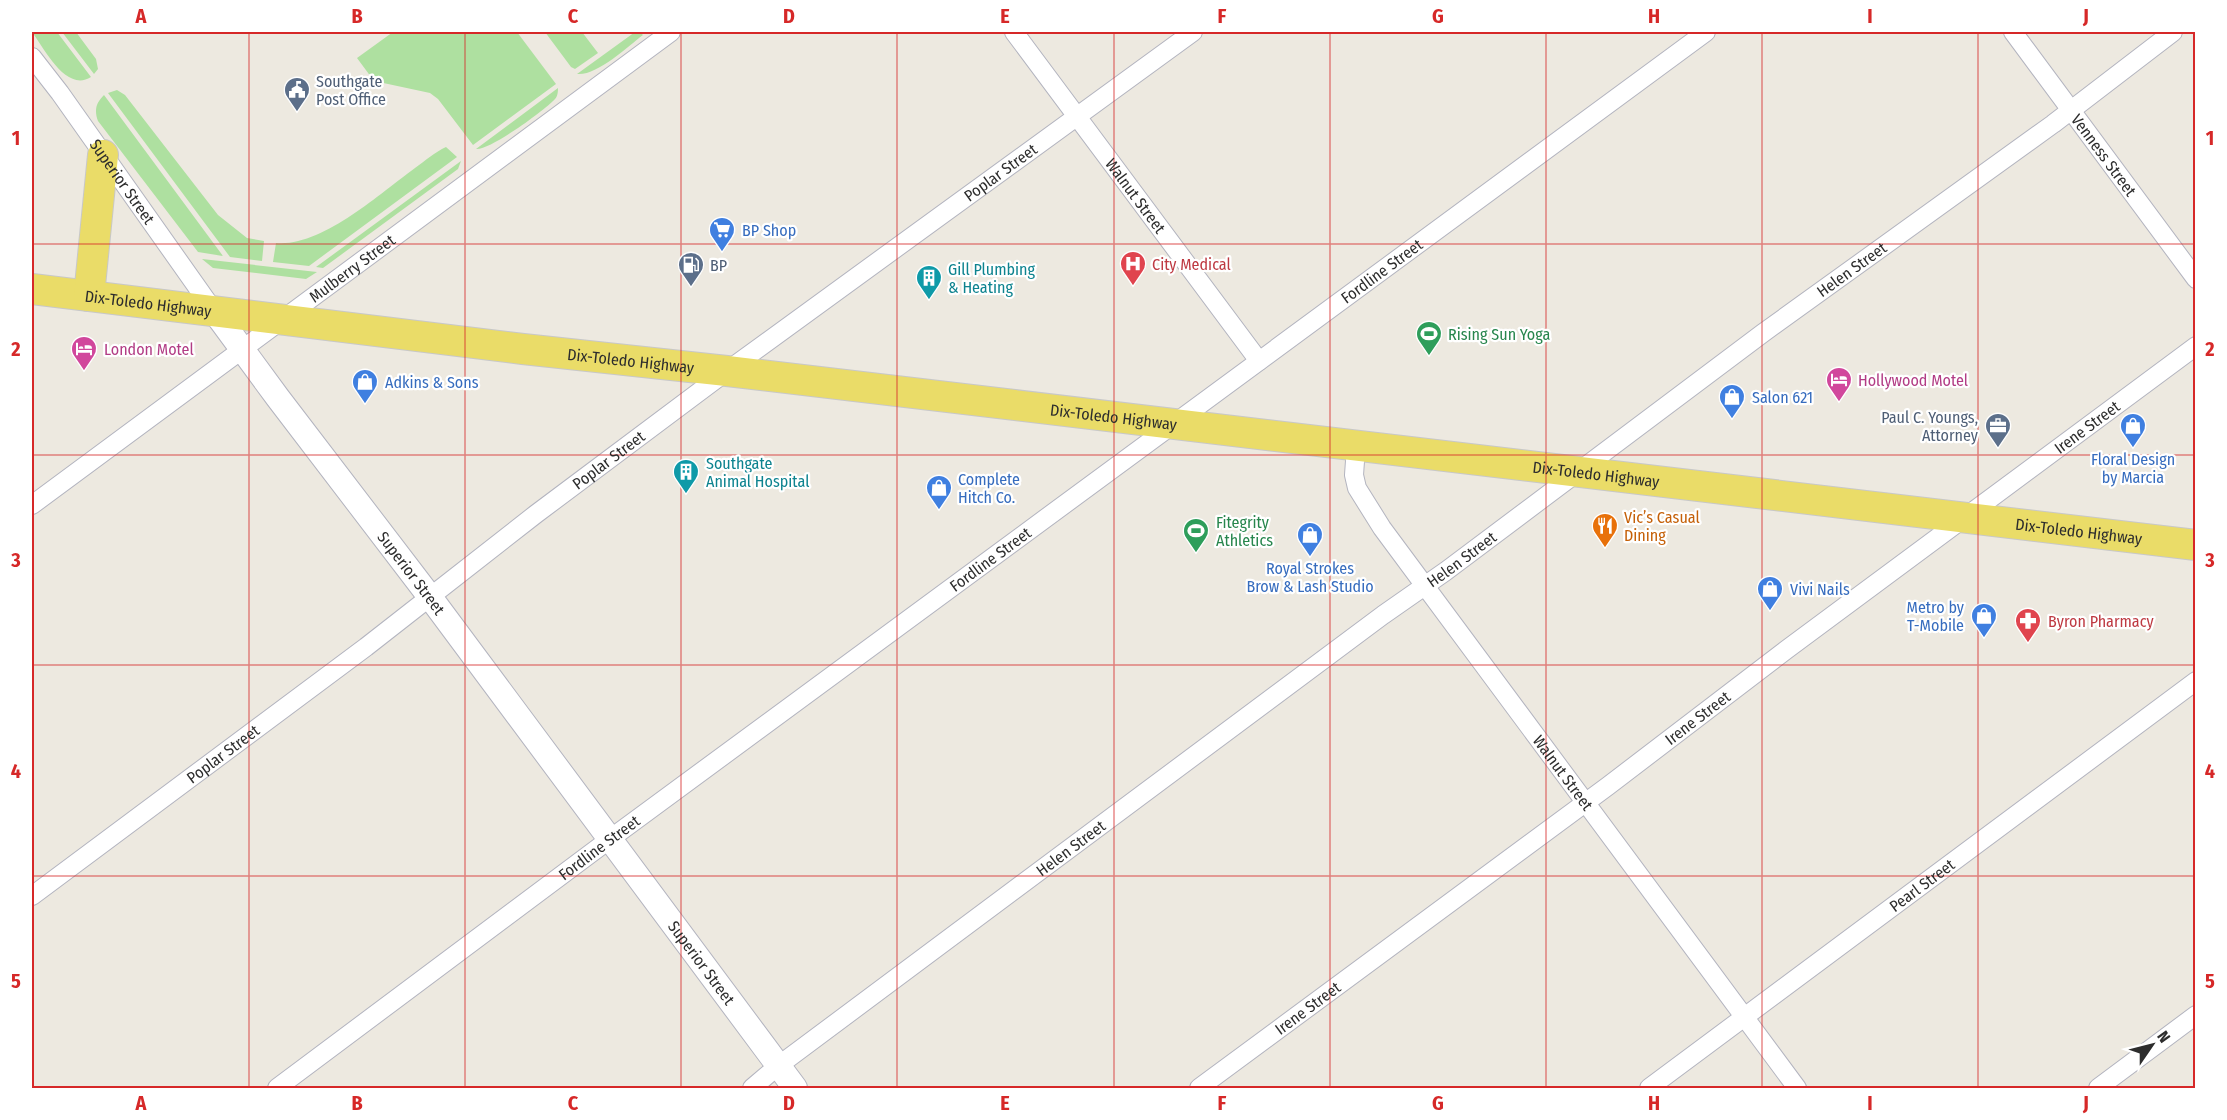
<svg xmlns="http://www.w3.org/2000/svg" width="2227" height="1120" font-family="'Fira Sans Condensed',sans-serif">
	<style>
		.green { fill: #aee0a0 }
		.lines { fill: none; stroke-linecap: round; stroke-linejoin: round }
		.minor-casing { stroke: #b3b4bf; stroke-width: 20 }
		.tertiary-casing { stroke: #b3b4bf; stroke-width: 26 }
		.primary-casing { stroke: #c8c8c8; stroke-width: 32 }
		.minor { stroke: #fff; stroke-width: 18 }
		.tertiary { stroke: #fff; stroke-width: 24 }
		.primary { stroke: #eadc68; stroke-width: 30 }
		.grid { fill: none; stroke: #d62828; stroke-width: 1.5; stroke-opacity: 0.55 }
		.labels { text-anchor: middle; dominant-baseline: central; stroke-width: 4.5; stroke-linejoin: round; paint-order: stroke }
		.service-label { font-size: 16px; fill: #4e5e75; stroke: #fff; text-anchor: start }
		.street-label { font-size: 16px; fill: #2d2d2d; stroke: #fff }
		.shop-label { font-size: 16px; fill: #366cbe; stroke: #fff; text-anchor: start }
		.health-label { font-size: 16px; fill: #be3a42; stroke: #fff; text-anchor: start }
		.culture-label { font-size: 16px; fill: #0d838f; stroke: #fff; text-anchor: start }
		.leisure-label { font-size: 16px; fill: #27864d; stroke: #fff; text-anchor: start }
		.hotel-label { font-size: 16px; fill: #b23c85; stroke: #fff; text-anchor: start }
		.food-label { font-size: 16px; fill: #c56008; stroke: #fff; text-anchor: start }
		.neatline { fill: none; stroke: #d62828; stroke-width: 2 }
		.grid-label { font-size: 20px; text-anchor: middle; font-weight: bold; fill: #d62828 }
	</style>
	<rect width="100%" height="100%" fill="#ede9e0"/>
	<path class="green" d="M32,32H57L91,77C66,93 44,48 32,32Z
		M62,32H76L96,59L98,69L94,74Z
		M393,32H517L556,84L473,145L438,99L430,93L374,81L357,58Z
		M545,32H582L598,53L575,69L571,67Z
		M635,32H640L643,35C627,47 597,76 577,74Z
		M558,88C558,94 557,98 553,101C542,112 489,151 476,149Z
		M117,90L125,95L218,215L247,238L264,241L262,261L230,257L108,93Z
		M104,95L223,256L198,252L98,121C94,110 96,103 104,95Z
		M446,147L457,157L309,266L273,262L276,243C322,247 379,194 415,168C425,161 435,152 446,147Z
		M461,161L458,169L323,268L316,267Z
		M202,259L317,272L306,279L213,268Z"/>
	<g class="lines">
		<defs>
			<g id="minor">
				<path id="s1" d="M1014,32L1259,361"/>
				<path id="s2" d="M2013,32L2196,279"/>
				<path id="s3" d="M32,57L60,93L214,311"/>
				<path id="s4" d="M1356,447L1354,475L1357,488L1382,528L1797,1088"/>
				<path id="s5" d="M32,505L671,32"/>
				<path id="s6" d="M32,896L366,647L536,514L727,371L1193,32"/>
				<path id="s7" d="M277,1088L610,839L1706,32"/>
				<path id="s8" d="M752,1088L778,1066L1383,615L1446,571L1763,333L2053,124L2173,32"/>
				<path id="s9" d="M1199,1088L1608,786L1786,650L2196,346"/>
				<path id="s10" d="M1649,1088L2196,681"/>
				<path d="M2098,1088L2196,1015"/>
			</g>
			<g id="tertiary">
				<path id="s11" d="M214,311L278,398L430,597L795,1088"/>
			</g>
			<g id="primary">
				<path id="s12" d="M32,289L523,349L727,371L2196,545"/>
				<path d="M89,296L103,155"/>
			</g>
		</defs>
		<use href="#minor" class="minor-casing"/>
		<use href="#tertiary" class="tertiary-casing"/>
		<use href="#primary" class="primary-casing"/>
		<use href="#minor" class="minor"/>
		<use href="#tertiary" class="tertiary"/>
		<use href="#primary" class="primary"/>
	</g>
	<path class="grid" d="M249,32V1088M465,32V1088M681,32V1088M897,32V1088M1114,32V1088M1330,32V1088M1546,32V1088M1762,32V1088M1978,32V1088M32,244H2196M32,455H2196M32,665H2196M32,876H2196"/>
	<defs>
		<symbol id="civic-pin" viewBox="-11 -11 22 30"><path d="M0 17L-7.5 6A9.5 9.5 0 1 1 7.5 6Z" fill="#5c6f8a" stroke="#fff"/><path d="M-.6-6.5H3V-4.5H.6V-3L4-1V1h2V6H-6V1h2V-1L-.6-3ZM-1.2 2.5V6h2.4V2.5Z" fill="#fff"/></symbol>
		<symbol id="supermarket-pin" viewBox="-11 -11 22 30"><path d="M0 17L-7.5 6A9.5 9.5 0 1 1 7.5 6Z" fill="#3f7fe0" stroke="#fff"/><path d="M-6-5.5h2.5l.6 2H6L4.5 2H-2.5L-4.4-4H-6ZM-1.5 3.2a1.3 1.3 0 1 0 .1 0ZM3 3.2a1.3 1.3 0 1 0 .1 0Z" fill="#fff"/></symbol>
		<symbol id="hospital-pin" viewBox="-11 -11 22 30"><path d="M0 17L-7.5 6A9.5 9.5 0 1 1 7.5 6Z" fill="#e0444e" stroke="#fff"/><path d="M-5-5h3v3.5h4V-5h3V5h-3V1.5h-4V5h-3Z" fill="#fff"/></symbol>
		<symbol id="fuel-pin" viewBox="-11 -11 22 30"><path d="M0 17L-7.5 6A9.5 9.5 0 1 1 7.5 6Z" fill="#5c6f8a" stroke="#fff"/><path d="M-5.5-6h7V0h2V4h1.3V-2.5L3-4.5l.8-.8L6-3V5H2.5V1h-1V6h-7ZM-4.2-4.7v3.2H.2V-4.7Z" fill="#fff"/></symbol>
		<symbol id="building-pin" viewBox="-11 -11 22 30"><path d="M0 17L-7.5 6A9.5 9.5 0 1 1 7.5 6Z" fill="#0f9aa8" stroke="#fff"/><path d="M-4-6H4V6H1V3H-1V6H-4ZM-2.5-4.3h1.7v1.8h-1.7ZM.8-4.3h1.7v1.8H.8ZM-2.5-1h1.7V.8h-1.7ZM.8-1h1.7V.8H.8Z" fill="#fff"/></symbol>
		<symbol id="stadium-pin" viewBox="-11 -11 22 30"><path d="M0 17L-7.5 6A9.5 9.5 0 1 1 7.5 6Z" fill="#2e9e5b" stroke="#fff"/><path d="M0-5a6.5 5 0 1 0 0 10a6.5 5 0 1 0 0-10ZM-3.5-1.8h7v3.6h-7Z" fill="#fff"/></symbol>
		<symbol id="hotel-pin" viewBox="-11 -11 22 30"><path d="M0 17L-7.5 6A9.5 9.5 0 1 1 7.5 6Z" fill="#d1479c" stroke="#fff"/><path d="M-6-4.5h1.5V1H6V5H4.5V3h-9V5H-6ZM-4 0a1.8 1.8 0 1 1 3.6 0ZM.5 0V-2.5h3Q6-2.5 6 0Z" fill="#fff"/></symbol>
		<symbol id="shop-pin" viewBox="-11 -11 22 30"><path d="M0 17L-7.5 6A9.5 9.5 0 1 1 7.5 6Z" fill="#3f7fe0" stroke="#fff"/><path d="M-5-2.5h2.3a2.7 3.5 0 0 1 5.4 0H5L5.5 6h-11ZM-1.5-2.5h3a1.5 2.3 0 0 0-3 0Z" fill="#fff"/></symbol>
		<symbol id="office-pin" viewBox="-11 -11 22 30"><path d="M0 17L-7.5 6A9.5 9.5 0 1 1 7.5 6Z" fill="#5c6f8a" stroke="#fff"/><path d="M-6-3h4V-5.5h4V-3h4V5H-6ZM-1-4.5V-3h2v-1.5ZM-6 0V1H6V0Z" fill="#fff"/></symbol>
		<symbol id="restaurant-pin" viewBox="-11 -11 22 30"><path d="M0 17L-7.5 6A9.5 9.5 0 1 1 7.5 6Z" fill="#e8710a" stroke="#fff"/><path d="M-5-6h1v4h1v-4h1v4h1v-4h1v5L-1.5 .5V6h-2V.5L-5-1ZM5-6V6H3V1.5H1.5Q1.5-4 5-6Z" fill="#fff"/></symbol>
		<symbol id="pharmacy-pin" viewBox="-11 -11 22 30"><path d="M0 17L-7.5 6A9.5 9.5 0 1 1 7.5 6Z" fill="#e0444e" stroke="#fff"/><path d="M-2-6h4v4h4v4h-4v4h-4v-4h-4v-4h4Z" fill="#fff"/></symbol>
	</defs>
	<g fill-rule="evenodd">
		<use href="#civic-pin" x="282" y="75" width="30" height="40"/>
		<use href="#supermarket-pin" x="707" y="215" width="30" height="40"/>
		<use href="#hospital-pin" x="1118" y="249" width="30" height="40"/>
		<use href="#fuel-pin" x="676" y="250" width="30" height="40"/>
		<use href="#building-pin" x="914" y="263" width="30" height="40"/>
		<use href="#stadium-pin" x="1414" y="319" width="30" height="40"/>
		<use href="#hotel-pin" x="69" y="334" width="30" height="40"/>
		<use href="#hotel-pin" x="1824" y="365" width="30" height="40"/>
		<use href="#shop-pin" x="350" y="367" width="30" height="40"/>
		<use href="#shop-pin" x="1717" y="382" width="30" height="40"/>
		<use href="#office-pin" x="1983" y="411" width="30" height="40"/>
		<use href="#shop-pin" x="2118" y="411" width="30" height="40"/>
		<use href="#building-pin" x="671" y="457" width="30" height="40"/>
		<use href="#shop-pin" x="924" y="473" width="30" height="40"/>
		<use href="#restaurant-pin" x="1590" y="511" width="30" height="40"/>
		<use href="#stadium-pin" x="1181" y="516" width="30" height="40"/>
		<use href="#shop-pin" x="1295" y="520" width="30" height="40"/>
		<use href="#shop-pin" x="1755" y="574" width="30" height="40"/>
		<use href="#shop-pin" x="1969" y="601" width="30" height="40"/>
		<use href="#pharmacy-pin" x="2013" y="606" width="30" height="40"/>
	</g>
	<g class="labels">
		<g class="service-label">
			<text x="316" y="81">Southgate<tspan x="316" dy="18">Post Office</tspan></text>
			<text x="710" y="265">BP</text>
			<text x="1978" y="417" text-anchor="end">Paul C. Youngs,<tspan x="1978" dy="18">Attorney</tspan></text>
		</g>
		<g class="street-label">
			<text stroke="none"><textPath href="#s2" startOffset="153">Venness Street</textPath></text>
			<text stroke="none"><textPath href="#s6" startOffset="1209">Poplar Street</textPath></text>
			<text stroke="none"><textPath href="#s3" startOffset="154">Superior Street</textPath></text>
			<text stroke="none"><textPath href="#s1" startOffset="204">Walnut Street</textPath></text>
			<text stroke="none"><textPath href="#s5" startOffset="398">Mulberry Street</textPath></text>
			<text stroke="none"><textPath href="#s8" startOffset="1371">Helen Street</textPath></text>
			<text stroke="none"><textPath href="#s7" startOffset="1374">Fordline Street</textPath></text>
			<text stroke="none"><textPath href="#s12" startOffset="117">Dix-Toledo Highway</textPath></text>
			<text stroke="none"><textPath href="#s12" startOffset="603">Dix-Toledo Highway</textPath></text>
			<text stroke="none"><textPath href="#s12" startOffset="1089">Dix-Toledo Highway</textPath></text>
			<text stroke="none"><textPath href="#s9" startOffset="1107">Irene Street</textPath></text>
			<text stroke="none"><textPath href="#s6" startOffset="723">Poplar Street</textPath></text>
			<text stroke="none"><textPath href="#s12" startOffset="1575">Dix-Toledo Highway</textPath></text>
			<text stroke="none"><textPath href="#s12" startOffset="2061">Dix-Toledo Highway</textPath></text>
			<text stroke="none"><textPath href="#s7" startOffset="888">Fordline Street</textPath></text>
			<text stroke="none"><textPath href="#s8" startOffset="885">Helen Street</textPath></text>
			<text stroke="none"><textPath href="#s11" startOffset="328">Superior Street</textPath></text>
			<text stroke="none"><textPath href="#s9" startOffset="621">Irene Street</textPath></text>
			<text stroke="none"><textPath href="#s6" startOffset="238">Poplar Street</textPath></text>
			<text stroke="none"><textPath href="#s4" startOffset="393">Walnut Street</textPath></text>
			<text stroke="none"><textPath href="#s7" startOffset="402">Fordline Street</textPath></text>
			<text stroke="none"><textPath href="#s8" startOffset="399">Helen Street</textPath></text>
			<text stroke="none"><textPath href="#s10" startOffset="340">Pearl Street</textPath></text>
			<text stroke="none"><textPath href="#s11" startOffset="814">Superior Street</textPath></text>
			<text stroke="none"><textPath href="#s9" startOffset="135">Irene Street</textPath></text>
		</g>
		<g class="shop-label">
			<text x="742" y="230">BP Shop</text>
			<text x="385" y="382">Adkins &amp; Sons</text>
			<text x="1752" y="397">Salon 621</text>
			<text x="2133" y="459" text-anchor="middle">Floral Design<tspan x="2133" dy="18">by Marcia</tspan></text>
			<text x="958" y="479">Complete<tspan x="958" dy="18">Hitch Co.</tspan></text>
			<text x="1310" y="568" text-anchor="middle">Royal Strokes<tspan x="1310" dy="18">Brow &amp; Lash Studio</tspan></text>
			<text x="1790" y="589">Vivi Nails</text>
			<text x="1964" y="607" text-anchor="end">Metro by<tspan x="1964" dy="18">T-Mobile</tspan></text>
		</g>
		<g class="health-label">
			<text x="1152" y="264">City Medical</text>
			<text x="2048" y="621">Byron Pharmacy</text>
		</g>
		<g class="culture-label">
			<text x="948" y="269">Gill Plumbing<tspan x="948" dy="18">&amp; Heating</tspan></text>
			<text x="706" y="463">Southgate<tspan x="706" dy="18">Animal Hospital</tspan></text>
		</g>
		<g class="leisure-label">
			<text x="1448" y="334">Rising Sun Yoga</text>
			<text x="1216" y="522">Fitegrity<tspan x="1216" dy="18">Athletics</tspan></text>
		</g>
		<g class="hotel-label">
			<text x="104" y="349">London Motel</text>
			<text x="1858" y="380">Hollywood Motel</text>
		</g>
		<g class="food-label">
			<text x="1624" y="517">Vic’s Casual<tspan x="1624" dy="18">Dining</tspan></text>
		</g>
	</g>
	<rect width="2227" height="1120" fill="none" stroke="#ffffff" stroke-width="66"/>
	<g transform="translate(2152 1045) rotate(55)" stroke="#ffffff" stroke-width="4.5" paint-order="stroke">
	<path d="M0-4.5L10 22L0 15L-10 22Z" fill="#2d2d2d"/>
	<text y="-9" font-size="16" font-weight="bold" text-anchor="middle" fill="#2d2d2d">N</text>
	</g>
	<rect x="33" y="33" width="2161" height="1054" class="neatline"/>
	<g class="grid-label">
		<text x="141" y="23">A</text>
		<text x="357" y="23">B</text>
		<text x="573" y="23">C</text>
		<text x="789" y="23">D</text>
		<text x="1005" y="23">E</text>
		<text x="1222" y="23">F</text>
		<text x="1438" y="23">G</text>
		<text x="1654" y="23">H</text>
		<text x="1870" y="23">I</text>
		<text x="2086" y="23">J</text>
		<text x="16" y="145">1</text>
		<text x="2210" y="145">1</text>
		<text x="16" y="356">2</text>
		<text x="2210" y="356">2</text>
		<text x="16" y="567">3</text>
		<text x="2210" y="567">3</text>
		<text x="16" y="778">4</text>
		<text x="2210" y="778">4</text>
		<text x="16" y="988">5</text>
		<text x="2210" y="988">5</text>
		<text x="141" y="1110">A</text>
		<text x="357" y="1110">B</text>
		<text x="573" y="1110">C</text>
		<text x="789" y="1110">D</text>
		<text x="1005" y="1110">E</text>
		<text x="1222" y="1110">F</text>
		<text x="1438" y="1110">G</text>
		<text x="1654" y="1110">H</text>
		<text x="1870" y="1110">I</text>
		<text x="2086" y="1110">J</text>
	</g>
</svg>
